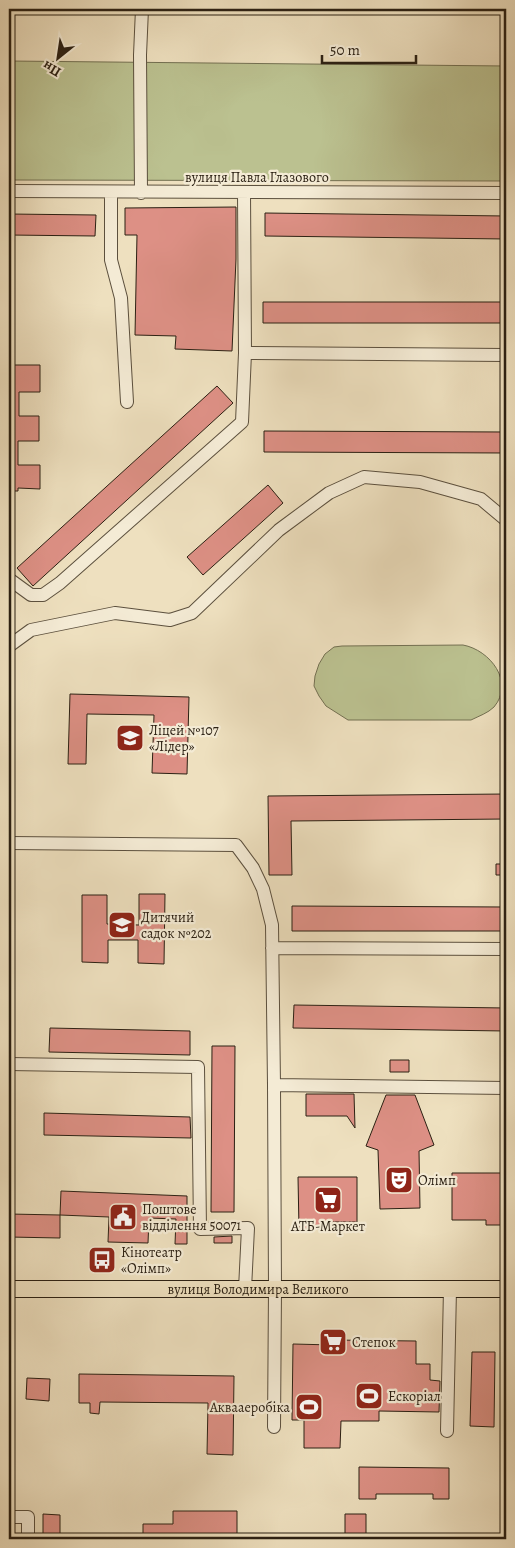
<svg xmlns="http://www.w3.org/2000/svg" width="515" height="1548" font-family="Alegreya,serif">
	<style>
		.green { fill: #bbc190; stroke: #737052 }
		.building { fill: #dd9085; stroke: #2b2013 }
		.lines { fill: none; stroke-linecap: round; stroke-linejoin: round }
		.minor-casing { stroke: #5c503e; stroke-width: 14 }
		.major-casing { stroke: #2b2013; stroke-width: 18 }
		.minor { stroke: #f4ebd5; stroke-width: 12 }
		.major { stroke: #eee0bf; stroke-width: 16 }
		.labels { text-anchor: middle; dominant-baseline: central; stroke-width: 4.5; stroke-linejoin: round; paint-order: stroke }
		.street-label { font-size: 14px; fill: #2b2013; stroke: #f4ebd5 }
		.poi-label { font-size: 14px; fill: #2b2013; stroke: #f4ebd5; text-anchor: start }
	</style>
	<rect width="100%" height="100%" fill="#eee0bf"/>
	<filter id="stains"><feTurbulence type="fractalNoise" baseFrequency=".004" numOctaves="4"/><feColorMatrix values="0 0 0 0 .2 0 0 0 0 .09 0 0 0 0 .02 0 0 0 .5 -.17"/></filter>
	<radialGradient id="worn" r=".72"><stop offset=".6" stop-color="#630" stop-opacity="0"/><stop offset="1" stop-color="#630" stop-opacity=".3"/></radialGradient>
	<path class="green" d="M9,61L506,66V181L9,180Z
		M463,645C490,650 515,682 494,707C488,713 479,716 471,720H348L326,706L319,696L314,686L315,676L319,664L325,654L334,647L342,646Z"/>
	<path class="building" d="M236,207V259L232,351L175,349L176,336L135,335L137,235H125V208Z
		M265,213L506,216V239L265,236Z
		M9,214L96,215L95,236L9,235Z
		M263,302H506V323H263Z
		M9,365H40V392H19V416H39V441H18V465H40V489L18,488V491H9Z
		M217,386L233,403L33,586L17,568Z
		M264,431L506,432V453L264,452Z
		M268,485L283,503L203,575L187,557Z
		M70,694L189,697L187,774L152,773L154,715L87,714L86,764H68Z
		M506,794V819L291,821L292,875H269L268,796Z
		M496,864H506V875H496Z
		M139,894H165L164,964L138,963V940H108V963L82,962V895H107V924L139,925Z
		M292,906L506,907V931H292Z
		M294,1005L506,1008V1031L293,1028Z
		M50,1028L190,1031V1055L49,1052Z
		M212,1046H235L234,1212H211Z
		M390,1060H409V1072H390Z
		M306,1094H354L355,1128L347,1116H306Z
		M386,1095H415L434,1145L419,1151L420,1208L380,1209L378,1150L366,1146Z
		M44,1113L190,1117L191,1138L44,1135Z
		M452,1173H506V1225H486V1220H452Z
		M298,1177H357V1222H324V1229H299Z
		M61,1191L187,1196V1244H175L176,1219L149,1218L148,1243L108,1242L109,1217L60,1215Z
		M9,1214L60,1215V1238L9,1237Z
		M232,1236V1243H214V1237Z
		M333,1340L416,1341V1364H430V1380L440,1381L439,1412L379,1411V1421H341L340,1448H304V1420H292L293,1344L333,1345Z
		M472,1352H495L494,1427L470,1426Z
		M79,1374L234,1376L233,1455L207,1454L208,1403L100,1402L99,1414L90,1413V1403H79Z
		M27,1378L50,1379L49,1401L26,1399Z
		M359,1467L449,1468V1499H433V1494H376V1499H359Z
		M173,1511H237V1536L158,1537V1539H143V1524H173Z
		M43,1514L60,1515V1539H43Z
		M345,1514H366V1539H345Z"/>
	<g class="lines">
		<defs>
			<path id="minor" d="M9,191L506,193
				M244,192L245,353L506,355
				M111,193V260L121,298L127,402
				M141,193L140,55L142,9
				M9,579L31,595H43L60,583L242,422L245,353
				M9,646L31,630L115,613L170,620L192,613L279,530L329,493L364,477L420,482L481,499L506,520
				M9,843L236,845L253,868L263,889L272,925L274,1085
				M272,948L506,949
				M9,1064L198,1067L200,1229L248,1228L245,1289
				M274,1427L275,1289L274,1085L506,1088
				M447,1431L450,1289
				M9,1517H28V1539"/>
			<g id="major">
				<path id="s1" d="M9,1289H506"/>
			</g>
		</defs>
		<use href="#minor" class="minor-casing"/>
		<use href="#major" class="major-casing"/>
		<use href="#minor" class="minor"/>
		<use href="#major" class="major"/>
	</g>
	<defs>
		<symbol id="school-square" viewBox="-11 -11 22 22"><rect x="-9" y="-9" width="18" height="18" rx="4" fill="#8f2418" stroke="#f4ebd5"/><path d="M0-5L7-2L0 1L-7-2ZM-4 1L0 2.5L4 1V4Q0 6-4 4Z" fill="#fff"/></symbol>
		<symbol id="theatre-square" viewBox="-11 -11 22 22"><rect x="-9" y="-9" width="18" height="18" rx="4" fill="#8f2418" stroke="#f4ebd5"/><path d="M-5-5.5Q0-4 5-5.5V0Q5 5 0 6Q-5 5-5 0ZM-3.3-2.5H-1v1.5H-3.3ZM1-2.5H3.3v1.5H1ZM-2.8 1Q0 5.5 2.8 1Z" fill="#fff"/></symbol>
		<symbol id="supermarket-square" viewBox="-11 -11 22 22"><rect x="-9" y="-9" width="18" height="18" rx="4" fill="#8f2418" stroke="#f4ebd5"/><path d="M-6-5.5h2.5l.6 2H6L4.5 2H-2.5L-4.4-4H-6ZM-1.5 3.2a1.3 1.3 0 1 0 .1 0ZM3 3.2a1.3 1.3 0 1 0 .1 0Z" fill="#fff"/></symbol>
		<symbol id="civic-square" viewBox="-11 -11 22 22"><rect x="-9" y="-9" width="18" height="18" rx="4" fill="#8f2418" stroke="#f4ebd5"/><path d="M-.6-6.5H3V-4.5H.6V-3L4-1V1h2V6H-6V1h2V-1L-.6-3ZM-1.2 2.5V6h2.4V2.5Z" fill="#fff"/></symbol>
		<symbol id="bus-square" viewBox="-11 -11 22 22"><rect x="-9" y="-9" width="18" height="18" rx="4" fill="#8f2418" stroke="#f4ebd5"/><path d="M-5-6H5V4H4V6H2V4H-2V6H-4V4H-5ZM-3.5-4V0h7V-4ZM-3.5 1.2v1.5H-2V1.2ZM2 1.2v1.5H3.5V1.2Z" fill="#fff"/></symbol>
		<symbol id="stadium-square" viewBox="-11 -11 22 22"><rect x="-9" y="-9" width="18" height="18" rx="4" fill="#8f2418" stroke="#f4ebd5"/><path d="M0-5a6.5 5 0 1 0 0 10a6.5 5 0 1 0 0-10ZM-3.5-1.8h7v3.6h-7Z" fill="#fff"/></symbol>
	</defs>
	<g fill-rule="evenodd">
		<use href="#school-square" x="114" y="722" width="32" height="32"/>
		<use href="#school-square" x="106" y="909" width="32" height="32"/>
		<use href="#theatre-square" x="383" y="1164" width="32" height="32"/>
		<use href="#supermarket-square" x="312" y="1184" width="32" height="32"/>
		<use href="#civic-square" x="107" y="1201" width="32" height="32"/>
		<use href="#bus-square" x="86" y="1244" width="32" height="32"/>
		<use href="#supermarket-square" x="317" y="1326" width="32" height="32"/>
		<use href="#stadium-square" x="353" y="1380" width="32" height="32"/>
		<use href="#stadium-square" x="293" y="1391" width="32" height="32"/>
	</g>
	<g class="labels">
		<g class="street-label">
			<text x="257" y="177">вулиця Павла Глазового</text>
			<text stroke="none"><textPath href="#s1" startOffset="249">вулиця Володимира Великого</textPath></text>
		</g>
		<g class="poi-label">
			<text x="149" y="730">Ліцей №107<tspan x="149" dy="16">«Лідер»</tspan></text>
			<text x="141" y="917">Дитячий<tspan x="141" dy="16">садок №202</tspan></text>
			<text x="418" y="1180">Олімп</text>
			<text x="142" y="1209">Поштове<tspan x="142" dy="16">відділення 50071</tspan></text>
			<text x="328" y="1226" text-anchor="middle">АТБ-Маркет</text>
			<text x="121" y="1252">Кінотеатр<tspan x="121" dy="16">«Олімп»</tspan></text>
			<text x="352" y="1342">Степок</text>
			<text x="388" y="1396">Ескоріал</text>
			<text x="290" y="1407" text-anchor="end">Аквааеробіка</text>
		</g>
	</g>
	<rect width="515" height="1548" fill="none" stroke="#eee0bf" stroke-width="30"/>
	<rect x="10" y="10" width="495" height="1528" fill="none" stroke="#2b2013" stroke-width="2.5"/>
	<rect x="15" y="15" width="485" height="1518" fill="none" stroke="#2b2013"/>
	<g transform="translate(58 58) rotate(210)" stroke="#f4ebd5" stroke-width="4" paint-order="stroke">
	<path d="M0-4L9 19L0 12L-9 19Z" fill="#2b2013"/>
	<text y="-8" font-size="14" font-weight="bold" text-anchor="middle" fill="#2b2013">Пн</text>
	</g>
	<path d="M322 55v8h94v-8" fill="none" stroke="#2b2013" stroke-width="2.5"/>
	<text x="330" y="55" font-size="15" fill="#2b2013" stroke="#f4ebd5" stroke-width="4" paint-order="stroke">50 m</text>
	<rect width="100%" height="100%" filter="url(#stains)"/>
	<rect width="100%" height="100%" fill="url(#worn)"/>
</svg>
